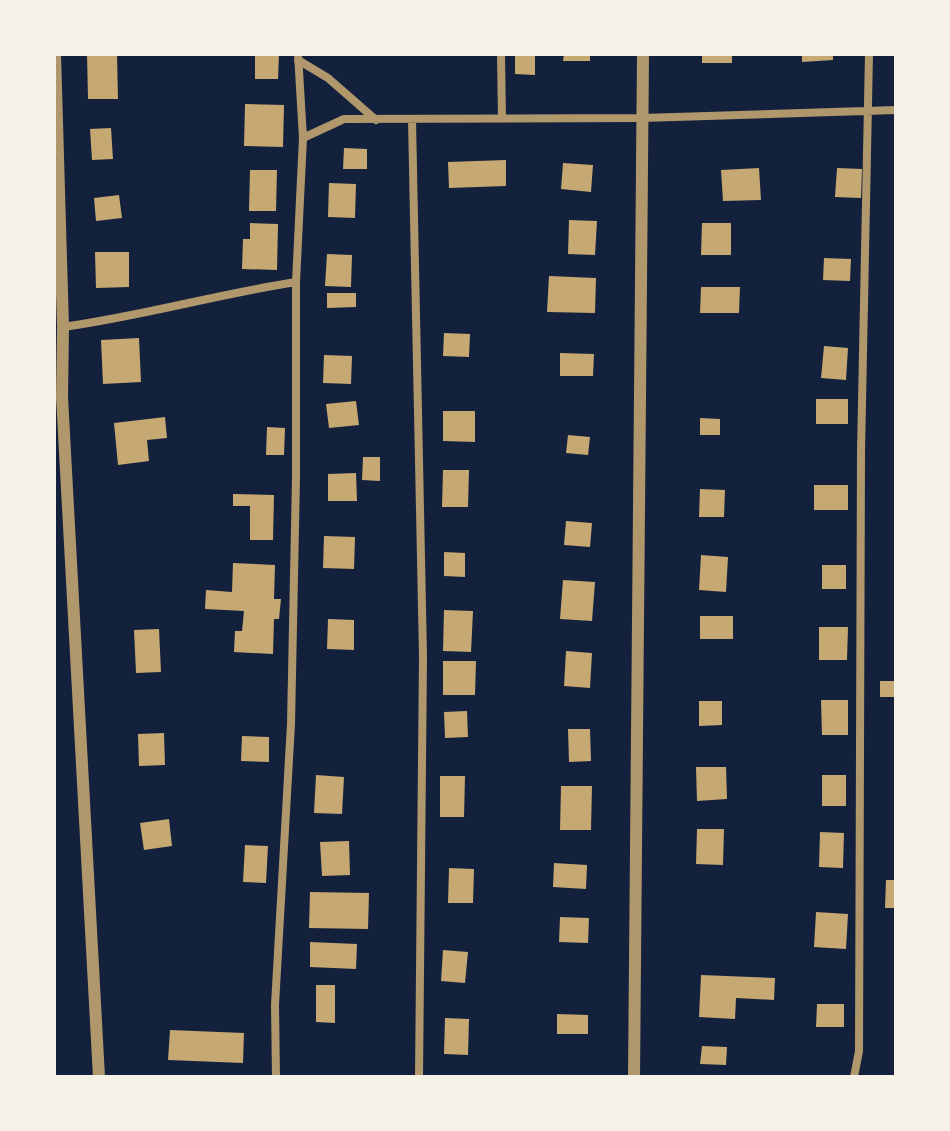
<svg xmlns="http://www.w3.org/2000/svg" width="950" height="1131" font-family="'Crimson Pro',serif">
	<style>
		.building { fill: #c6a872 }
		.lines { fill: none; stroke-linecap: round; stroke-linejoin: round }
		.minor { stroke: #b1986c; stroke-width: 8 }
		.tertiary { stroke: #b1986c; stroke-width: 12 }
	</style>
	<rect width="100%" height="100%" fill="#14213d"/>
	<path class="building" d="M87,54H117L118,99H88Z
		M255,54H279L278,79H255Z
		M515,54H535V75L515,74Z
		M564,54H590V61H563Z
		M702,54H732V63H702Z
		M802,54H833V60L802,62Z
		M245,104L284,105L283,147L244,146Z
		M111,128L113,159L92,160L90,129Z
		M344,148L367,149V169H343Z
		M506,160V186L449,188L448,162Z
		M563,163L593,165L591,192L561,189Z
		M759,168L761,200L723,201L721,170Z
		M837,168L862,169L861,198L835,197Z
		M250,170H277L276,211H249Z
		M329,183L356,184L355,218L328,217Z
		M119,195L122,218L96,221L94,198Z
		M569,220L597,221L595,255L568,254Z
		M250,223L278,224L277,270L242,269L243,239H250Z
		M702,223H731V255H701Z
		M95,252H129V287L96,288Z
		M327,254L352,255L351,287L325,286Z
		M824,258L851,259L850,281L823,280Z
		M549,276L596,278L595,313L547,312Z
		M701,287H740L739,313H700Z
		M327,293H356V307L327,308Z
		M444,333L470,334L469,357L443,356Z
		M139,338L141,382L103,384L101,340Z
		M824,346L848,348L846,380L821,378Z
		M560,353L594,354L593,376H560Z
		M324,355L352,356L351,384L323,383Z
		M816,399H848V424H816Z
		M356,401L359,425L329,428L326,404Z
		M443,411H475V442L443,441Z
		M165,417L167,438L147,440L149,461L118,465L114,423Z
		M700,418L720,419V435H700Z
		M267,427L285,428L284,455H266Z
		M568,435L590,437L588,455L566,453Z
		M363,457H380V481L362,480Z
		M443,470H469L468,507H442Z
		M356,473L357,501H328V474Z
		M814,485H848V510H814Z
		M700,489L725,490L724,517H699Z
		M233,494L274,495L273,540H250V506H233Z
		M566,521L592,523L590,547L564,545Z
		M324,536L355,537L354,569L323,568Z
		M444,552L465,553V577L444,576Z
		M701,555L728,557L726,592L699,590Z
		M233,563L275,565L274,599H281L279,619H274L273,654L234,652L235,631H242L244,611L205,609L206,590L232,592Z
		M822,565H846V589H822Z
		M563,580L595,582L592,621L560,619Z
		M444,610L473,611L471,652L443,651Z
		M700,616H733V639H700Z
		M328,619L354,620V650L327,649Z
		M819,627H848L847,660H819Z
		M159,629L161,672L136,673L134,630Z
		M566,651L592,653L590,688L564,686Z
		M443,661H476L475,695H443Z
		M880,681H896V697H880Z
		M821,700H848V735H822Z
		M699,701H722V725L699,726Z
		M467,711L468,737L445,738L444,712Z
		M568,729H590L591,761L569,762Z
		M164,733L165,765L139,766L138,734Z
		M242,736L269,737V762L241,761Z
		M696,767H726L727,799L697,801Z
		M316,775L344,777L342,814L314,813Z
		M822,775H846V806H822Z
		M440,776H465L464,817H440Z
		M561,786H592L591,830H560Z
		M169,819L172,846L144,850L140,823Z
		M697,829H724L723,865L696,864Z
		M820,832L844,833L843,868L819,867Z
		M349,841L350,875L322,876L320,842Z
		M245,845L268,846L266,883L243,882Z
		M554,863L587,865L586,889L553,887Z
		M449,868L474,869L473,903H448Z
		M886,880H896V908H885Z
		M310,892L369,893L368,929L309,928Z
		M816,912L848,914L846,949L814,947Z
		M560,917L589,918L588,943L559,942Z
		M310,942L357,944L356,969L310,967Z
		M443,950L468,952L465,983L441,981Z
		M701,975L775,978L774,1000L736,998L735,1019L699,1017Z
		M316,985H335V1023L316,1022Z
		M817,1004H844V1027H816Z
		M557,1014L588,1015V1034H557Z
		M445,1018L469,1019L468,1055L444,1054Z
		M170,1030L244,1033L243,1063L168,1060Z
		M702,1046L727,1047L726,1065L700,1064Z"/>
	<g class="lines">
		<path class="minor" d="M501,54L502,119
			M298,60L328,78L376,120
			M412,120L423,656L419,1077
			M303,138L344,119L642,118L896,110
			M63,327C142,316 218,294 296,282
			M276,1077L275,1005L291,724L296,478V282L303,138L298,54
			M854,1077L859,1051L861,452L869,54"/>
		<path class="tertiary" d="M55,54L63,327L62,397L99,1077
			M634,1077L643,54"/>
	</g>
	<rect width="950" height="1131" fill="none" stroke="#f6f1e7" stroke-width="112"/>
</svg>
